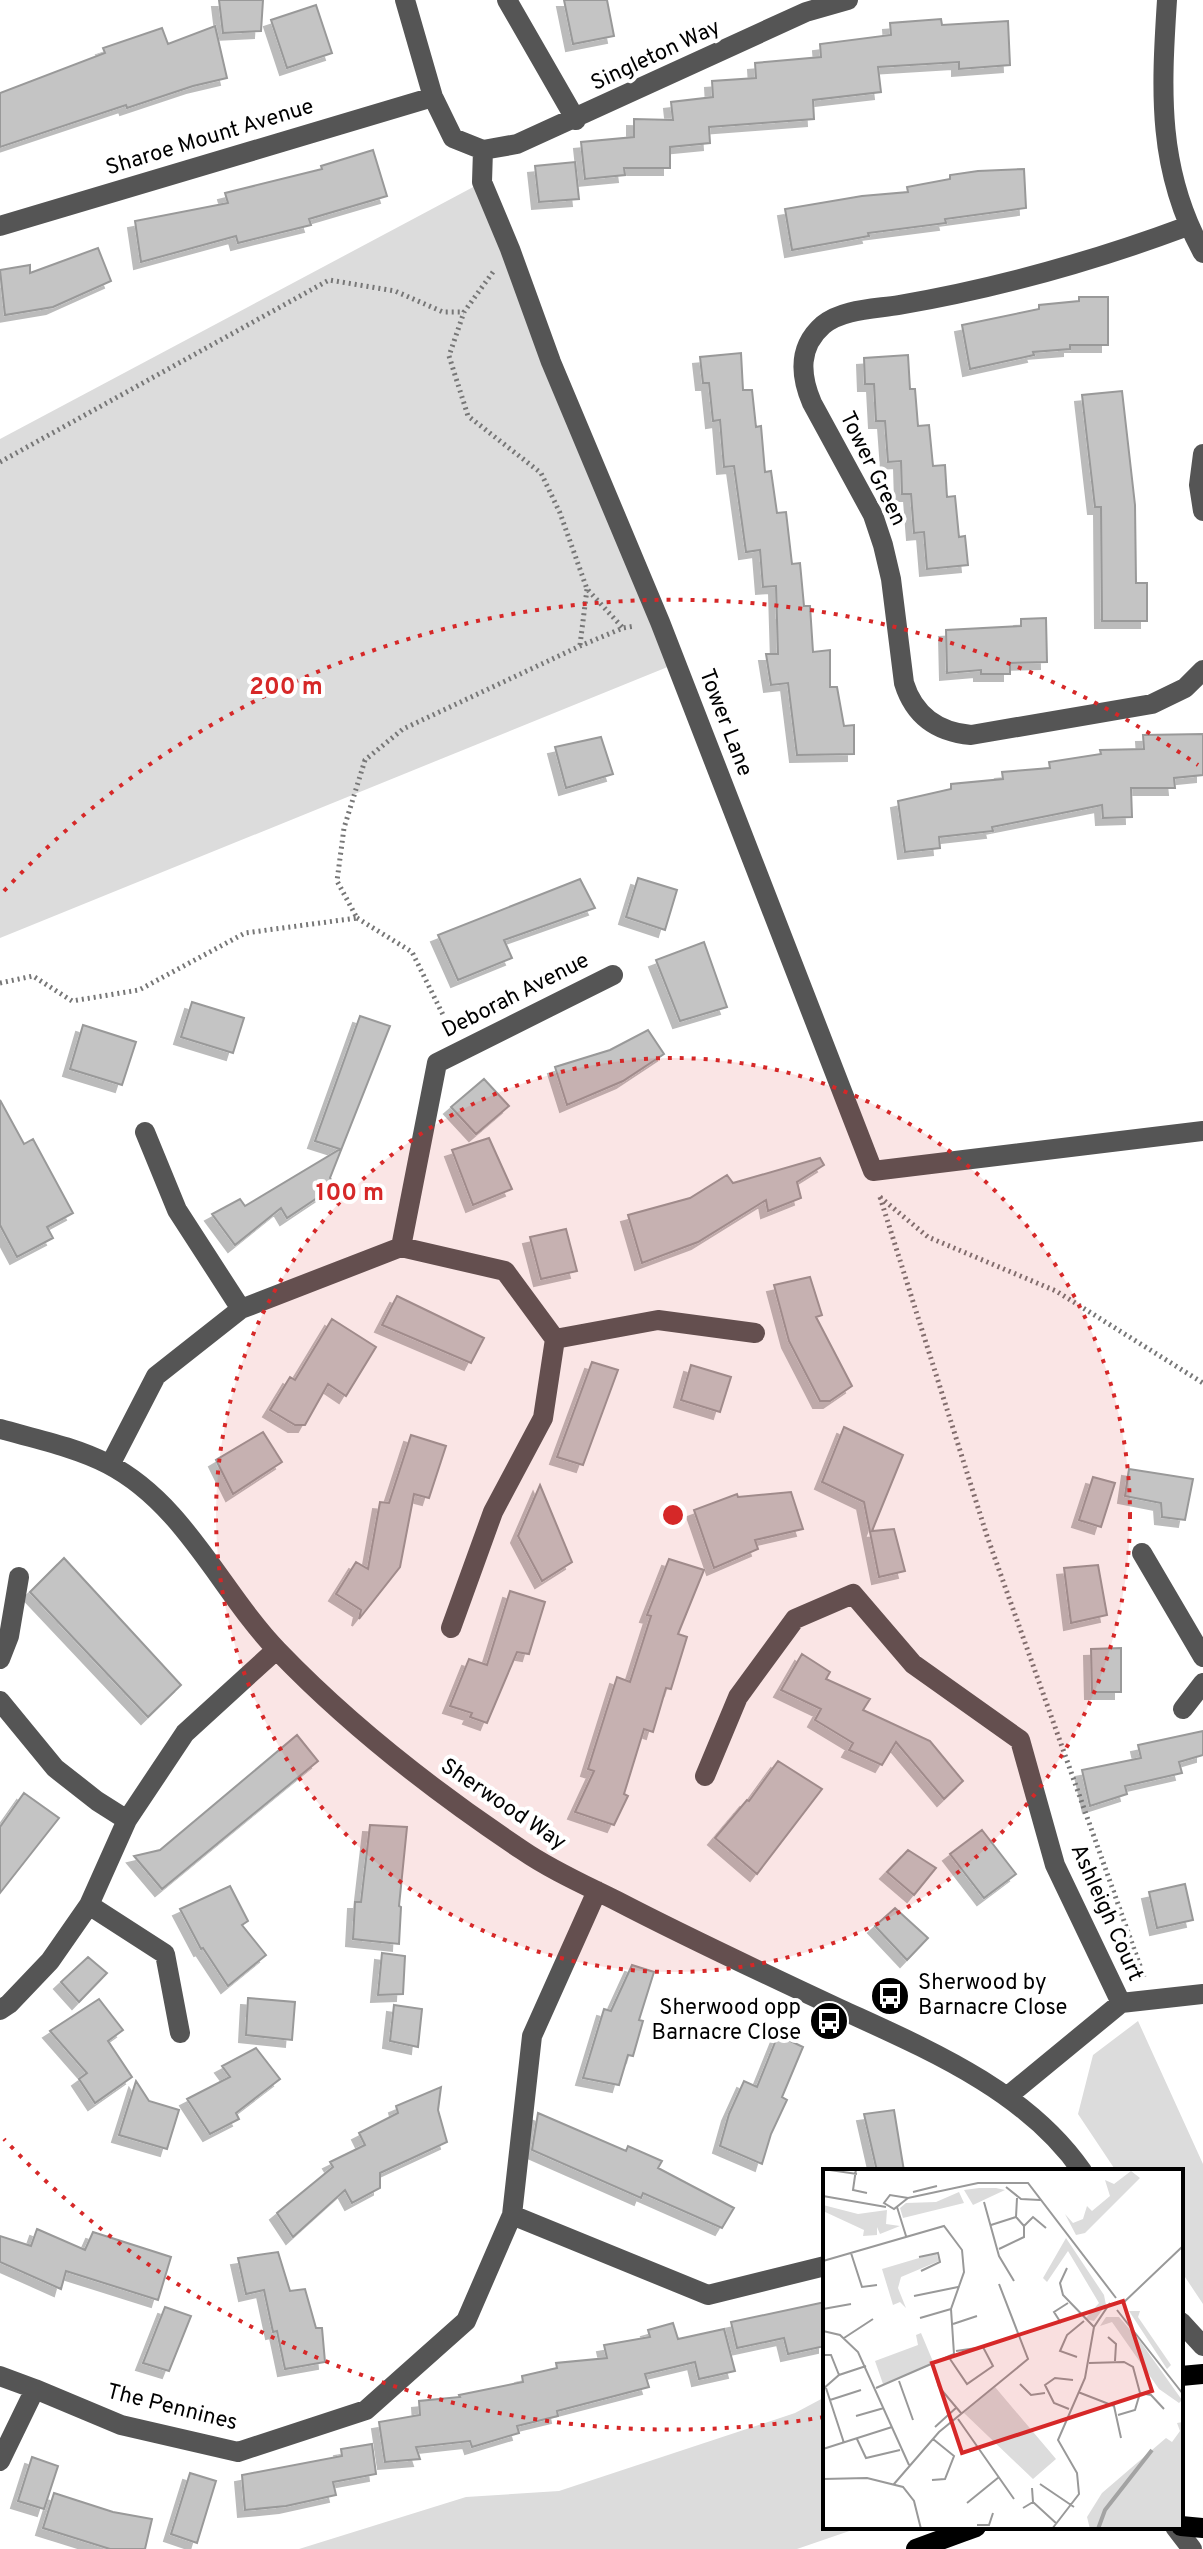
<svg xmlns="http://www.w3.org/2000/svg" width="1203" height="2549" font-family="Overpass,sans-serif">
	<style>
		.green { fill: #dcdcdc }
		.building { fill: #c4c4c4; stroke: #999; stroke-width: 2; filter: url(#shadow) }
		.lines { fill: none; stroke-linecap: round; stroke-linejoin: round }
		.path { stroke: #777; stroke-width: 5; stroke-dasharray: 2 4; stroke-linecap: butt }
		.minor { stroke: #555; stroke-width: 20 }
		.major { stroke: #000; stroke-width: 20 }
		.ring { fill: none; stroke: #d62828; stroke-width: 4; stroke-dasharray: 4 8 }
		.labels { text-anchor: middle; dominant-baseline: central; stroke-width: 8; stroke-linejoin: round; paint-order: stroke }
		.street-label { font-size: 22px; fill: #000; stroke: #fff }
		.poi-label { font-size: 22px; fill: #000; stroke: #fff; text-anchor: start }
		.inset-river { fill: none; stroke: #a3a3a3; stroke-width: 4 }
		.inset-road { fill: none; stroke: #999; stroke-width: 2 }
		.view { fill: #d62828; fill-opacity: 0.15; stroke: #d62828; stroke-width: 4 }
		.inset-edge { fill: none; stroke: #000; stroke-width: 4 }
		.centre { fill: #d62828; stroke: #fff; stroke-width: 4 }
		.ring-label { font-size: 24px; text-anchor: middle; font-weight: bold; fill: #d62828; stroke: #fff; stroke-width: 8; stroke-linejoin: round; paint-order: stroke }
	</style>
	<defs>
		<filter id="shadow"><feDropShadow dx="-7" dy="7" stdDeviation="0" flood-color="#0004"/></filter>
	</defs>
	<rect width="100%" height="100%" fill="#fff"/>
	<path class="green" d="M477,185L670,666L0,938V439Z
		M1138,2021L1203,2164V2304L1181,2271V2171H1116L1078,2114L1093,2055Z
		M825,2397V2527H861L797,2549H299L466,2497L559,2491L795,2413Z"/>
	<path class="building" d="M219,0H263L261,31L223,33Z
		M564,0H607L614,36L573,44Z
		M316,5L332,53L287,68L271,20Z
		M941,19L942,25L1008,21L1010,65L959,69V62L878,67L881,92L813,100L814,119L709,127L710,143L670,147V168H624L625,175L585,179L581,142L634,137V119L673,120L671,102L713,97L712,81L756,78L755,63L821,57L820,44L891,35L890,23Z
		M215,26L227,78L193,86L127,108L126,105L0,147V93L105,53L103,48L162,28L168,44Z
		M373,150L387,196L309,219L311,225L238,243L236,236L141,262L135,221L228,203L225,193L322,169L321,166Z
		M575,162L579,199L539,202L535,166Z
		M1024,169L1026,208L945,219L946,223L868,233L869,236L792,250L785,209L862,196L908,192L907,187L950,179V175L978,171Z
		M98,248L111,281L53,307L5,315L0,270L30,265V273Z
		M1079,297H1108V345H1070V349L1033,352L1034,355L970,369L962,325L1039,309V305L1079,301Z
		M741,353L743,390H752L756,427L761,426L765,472L771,471L777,513L786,512L792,564L800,563L804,606H810L813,652L830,650V687H837L844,726L854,725V754L797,755L788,683L771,685L766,654H778L776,586L763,587L760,550L746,552L734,466L724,467L720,420L713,421L709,383H703L700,357Z
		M908,355L910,389H915L918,426L929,425L933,466L945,465L947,497L955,496L959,537L965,536L968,565L927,569L924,532L914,533L911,494H902L901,461L888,462L885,421H876L874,384H865L864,358Z
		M1122,391L1135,505L1136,583H1147V621H1102L1101,507H1095L1082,395Z
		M1046,618L1047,662L1010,663V674H981V670L947,673L946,630L1021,626V619Z
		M1203,734V775L1174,778L1175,788H1131L1132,817L1103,818L1102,805L992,827L993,831L939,837L940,848L905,852L898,801L951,789V784L1003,779L1002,772L1050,768L1049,762L1101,754L1100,750L1144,749L1143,735Z
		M601,737L613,774L566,788L555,747Z
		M638,878L677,890L665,930L626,917Z
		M580,879L595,908L504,940L512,958L458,980L438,935Z
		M704,942L727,1007L680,1021L656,960Z
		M192,1002L244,1018L233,1053L181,1037Z
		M360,1016L390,1026L330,1178L335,1186L287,1218L281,1208L235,1245L212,1214L240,1199L245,1206L340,1149L315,1141Z
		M83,1025L136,1042L122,1085L70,1069Z
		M648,1030L664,1054L623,1081L567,1105L555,1067L610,1050Z
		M484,1079L509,1106L476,1134L451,1107Z
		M0,1100L24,1144L33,1139L73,1213L47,1227L53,1238L17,1257L0,1225Z
		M489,1138L512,1189L473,1205L452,1150Z
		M820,1158L824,1165L797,1182L801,1198L768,1211L766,1200L698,1242L642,1263L628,1215L690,1198L727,1175L733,1183Z
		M566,1229L577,1271L541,1279L530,1237Z
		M810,1277L822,1315L816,1317L852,1386L830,1401H820L789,1341L774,1285Z
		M397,1296L484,1338L471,1363L382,1325Z
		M332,1319L376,1347L346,1396L328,1384L305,1425H295L270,1410L290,1377L295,1380Z
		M592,1362L618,1370L583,1465L557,1457Z
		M691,1365L731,1377L720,1412L681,1400Z
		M844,1427L903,1455L872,1531L894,1529L905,1571L879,1577L864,1502L822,1482Z
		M263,1432L282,1462L233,1494L216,1460Z
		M411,1435L446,1446L429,1498L414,1494L400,1567L359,1619L361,1610L336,1594L356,1562L368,1569L380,1502L389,1503Z
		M1129,1469L1193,1479L1185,1520L1162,1517L1161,1503L1125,1496Z
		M1093,1477L1115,1483L1101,1527L1079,1520Z
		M540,1485L572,1562L542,1581L518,1536Z
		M791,1492L803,1529L755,1540L758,1549L714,1568L694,1510L737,1494L738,1497Z
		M64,1558L181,1685L148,1717L30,1592Z
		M669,1559L704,1570L678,1634L687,1637L671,1689L666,1688L653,1732L644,1729L624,1794L628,1796L614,1825L575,1812L594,1771L588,1769L617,1677L630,1682L651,1616L647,1615Z
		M1098,1565L1107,1615L1071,1623L1064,1568Z
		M510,1591L545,1602L529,1654L517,1652L487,1723L470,1717L472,1713L450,1706L469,1659L487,1665Z
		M1121,1648V1692H1092L1091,1649Z
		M802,1654L830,1672L826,1679L870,1699L863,1710L930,1741L963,1781L944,1799L896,1742L882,1765L849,1750L853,1743L815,1720L821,1709L781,1690Z
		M1203,1731V1755L1179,1762L1182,1773L1125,1786L1127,1794L1090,1806L1082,1770L1141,1758L1138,1745Z
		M297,1735L318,1761L162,1889L134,1856L160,1850Z
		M778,1761L822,1789L757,1874L715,1838L747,1800L749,1801Z
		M24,1793L59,1818L0,1893V1827Z
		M370,1825L407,1827L399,1906L401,1907L399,1944L353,1939L355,1902H361Z
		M982,1830L1016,1874L984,1898L950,1854Z
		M908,1850L936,1868L914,1895L887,1872Z
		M1185,1884L1193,1920L1157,1928L1149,1892Z
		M230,1886L248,1921L242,1925L266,1955L228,1986L203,1948L201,1949L180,1909Z
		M895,1908L928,1938L907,1960L875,1926Z
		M382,1953L405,1956L403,1994L378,1995Z
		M88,1957L107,1973L79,2002L61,1982Z
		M632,1965L654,1972L639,2020L643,2021L633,2056L628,2055L619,2085L583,2078L604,2009L611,2011Z
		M248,1998L295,2002L292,2040L246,2035Z
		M99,1999L123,2030L108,2041L132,2077L95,2103L79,2079L87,2073L50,2031Z
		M394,2005L422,2009L418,2047L390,2041Z
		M778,2035L803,2047L782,2097L787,2100L771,2134L762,2164L720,2146L729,2114L744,2081L757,2087Z
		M256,2048L280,2079L236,2113L239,2119L210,2134L187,2099L230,2077L222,2066Z
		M136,2081L149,2101L179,2110L167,2149L119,2135Z
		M441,2087L438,2110L447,2142L380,2173V2188L352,2203L345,2190L293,2237L277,2213L333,2167L330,2162L365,2145L359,2133L398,2113L396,2106Z
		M894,2110L904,2171H877L864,2114Z
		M538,2113L626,2151L628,2146L662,2161L658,2168L734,2208L722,2228L643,2193L641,2198L532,2150Z
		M37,2229L85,2250L93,2232L171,2257L158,2300L66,2271L61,2289L0,2262V2236L31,2246Z
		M278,2252L290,2291L305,2289L316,2328H322L325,2362L285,2369L277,2331L273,2332L264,2290L246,2294L238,2258Z
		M825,2302V2346L788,2354L784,2338L737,2348L731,2322Z
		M165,2307L191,2316L169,2371L143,2363Z
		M673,2323L678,2339L724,2329L735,2371L699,2379L695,2362L645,2374L649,2387L557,2411L558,2416L517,2426L519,2433L472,2447L470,2441L416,2447L420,2459L385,2462L379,2422L420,2415L419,2401L460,2397L459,2395L523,2382L522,2376L557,2368L556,2363L607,2358L604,2345L650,2337L648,2330Z
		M372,2444L376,2474L333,2482L336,2495L286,2506L245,2510L242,2475L342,2456L341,2449Z
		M32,2457L58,2466L44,2509L18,2501Z
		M190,2473L216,2481L197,2543L171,2534Z
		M54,2493L113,2512L152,2519L145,2549H110L43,2528Z"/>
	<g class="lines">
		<path class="path" d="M493,272L464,312L449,356L468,416L541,473L560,513L587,589L623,628
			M0,462L329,280L395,291L443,312H464
			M580,645L587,589
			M357,918L412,952L450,1029
			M0,983L33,976L72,1001L139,990L245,933L357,918L337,881L344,828L365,760L403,729L580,646L623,628L635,626
			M880,1197L987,1536L1144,1977
			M880,1197L928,1237L1056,1291L1203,1383"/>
		<path class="minor" d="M405,0L433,97L453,138L483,150
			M507,0L576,120
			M1167,0C1161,92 1157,170 1203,253
			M483,150L482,182L510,249L551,362L660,622L873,1171L1203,1131
			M483,150L517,144L806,12L848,0
			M0,226L433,97
			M1188,226C1094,261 998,288 899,305C875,309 842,309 823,325C798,347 800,375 812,403L873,515L883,545L891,579L904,683C914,715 937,732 971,735L1152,704L1185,688L1203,670
			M1203,454L1199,485L1203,511
			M145,1132L177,1210L241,1309
			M401,1247L437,1063L613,975
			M555,1339L658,1320L755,1333
			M0,1429C36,1439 75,1447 108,1464C185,1504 221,1592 278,1651C351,1727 435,1792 522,1850C551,1870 585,1885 617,1901C690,1939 765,1974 840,2009C927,2049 1026,2090 1082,2171
			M110,1465L156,1376L241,1309L401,1247L505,1271L555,1339L543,1418L493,1512L451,1628
			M1142,1553L1203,1657
			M0,1659L9,1636L19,1577
			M0,1701L55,1768L97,1801L127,1820
			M1183,1709L1203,1683
			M705,1776L738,1697L795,1619L853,1594L913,1664L1020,1740L1055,1865L1121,2003
			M89,1905L165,1954L180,2033
			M0,2010L9,2004L50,1961L89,1905L127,1820L185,1733L276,1650
			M1008,2096L1121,2003L1203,1994
			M512,2215L708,2295L825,2266
			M1181,2322L1203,2346
			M0,2376L35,2389
			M0,2461L35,2389L121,2425L238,2452L366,2410L466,2321L512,2215L532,2036L597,1891
			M1175,2527L1192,2549"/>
		<path class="major" d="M1181,2376L1203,2374
			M1181,2526L1203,2528
			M916,2549L976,2527"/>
	</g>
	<circle cx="673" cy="1515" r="457" fill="#d62828" fill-opacity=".12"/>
	<g class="ring">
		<circle cx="673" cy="1515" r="457"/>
		<path d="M824 2417A915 915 0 0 1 4 2139M4 891A915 915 0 0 1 1198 765"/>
	</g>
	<defs>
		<symbol id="bus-disc" viewBox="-11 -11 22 22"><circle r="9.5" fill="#000" stroke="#fff"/><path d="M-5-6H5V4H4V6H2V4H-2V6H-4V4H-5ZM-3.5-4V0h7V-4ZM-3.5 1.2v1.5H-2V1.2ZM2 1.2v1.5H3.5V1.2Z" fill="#fff"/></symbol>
	</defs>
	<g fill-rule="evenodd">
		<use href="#bus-disc" x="868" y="1974" width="44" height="44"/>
		<use href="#bus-disc" x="807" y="1999" width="44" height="44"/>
	</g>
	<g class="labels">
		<g class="street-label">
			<text transform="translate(656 56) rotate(-25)">Singleton Way</text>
			<text transform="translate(210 138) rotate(-17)">Sharoe Mount Avenue</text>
			<text transform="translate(872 469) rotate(64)">Tower Green</text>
			<text transform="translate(725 723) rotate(69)">Tower Lane</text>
			<text transform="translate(516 996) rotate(-27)">Deborah Avenue</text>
			<text transform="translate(503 1805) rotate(34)">Sherwood Way</text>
			<text transform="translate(1106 1913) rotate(66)">Ashleigh Court</text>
			<text transform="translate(172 2408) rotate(14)">The Pennines</text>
		</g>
		<g class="poi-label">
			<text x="918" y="1983">Sherwood by<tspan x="918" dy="25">Barnacre Close</tspan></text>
			<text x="801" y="2008" text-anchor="end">Sherwood opp<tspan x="801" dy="25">Barnacre Close</tspan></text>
		</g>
	</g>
	<g transform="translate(823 2169)">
		<rect width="360" height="360" fill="#fff"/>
		<path d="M308,2L317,9L262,64L253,66L242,45L250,54L260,50L264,37L269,42L287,27L282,11L291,15ZM156,19H173L182,21L150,36L141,21ZM136,23L141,34L80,49L77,39L83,34L113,33ZM0,36L35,45L64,41L63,55L77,57L57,65L54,58V66L40,67L41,61L0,42ZM243,69L281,126L283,136L271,152L262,150L276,134L245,82L224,113L220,109ZM113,84L116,92L78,108L75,119L83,139L77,133L70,136L59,100ZM306,142H317L315,148L348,196L344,200ZM283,148H296L317,172L359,231L356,234L336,220L289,153L277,157ZM98,164L111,195L60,215L52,192L95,176L93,166ZM172,218L233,290L210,310L141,244ZM360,253V360H267L264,348L279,324L343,269L349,273L357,262L354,254Z" fill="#dcdcdc"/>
		<path class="inset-river" d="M275,360L282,341L329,281"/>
		<path class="inset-road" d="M0,0L34,5M33,0L30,21L44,24M183,18L198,30L217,31M90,23L114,17M0,27L63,38M85,29L71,40L61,34L67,26L85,29L155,14H205L293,129M161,33L176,87L191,112M74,38L83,67M168,56L193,48M201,57L210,48L223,59M176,80L201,68V57L193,48L194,29M28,84L39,118L54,116M96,88L115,84L117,93L98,102M0,92L121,57L139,81L141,103L128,140L131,185L53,219M244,99L237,114L240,126L271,158M91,127L135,118M299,135L360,77M0,140L28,135M294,141L360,225M97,149L128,140M238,154L231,143L245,134M130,155L154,147M0,162L17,166L35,183L86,296M285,168L293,175L292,192M21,169L50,150M0,186H8L16,206M254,188L237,182L244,166L261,152M127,190L144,215L170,197L160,178L133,182M266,194L301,193L310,198L317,224L328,226L341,240M110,197L116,218L138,244M76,212L90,251M197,215L208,226L222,224M3,219L21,274M0,220L16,206L43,197M255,223L291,237L298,269M7,231L38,221M246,240L231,234L222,216L232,209L250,211M295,246L312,241L317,224M33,247L61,239M135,250L191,330M112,258L134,238M34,270L43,289L77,281M0,280L69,258M0,310L44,309L80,318L91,332L98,360M109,311L122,310L131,287L110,270M71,315L116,263L205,190L176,115M217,315L251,338M210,333L234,355M144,334L176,308M200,339L210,333L209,319M154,356H166L170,344M229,360L256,325L254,304L235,271L262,209L271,158L287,134"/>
		<path class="view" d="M300,132L329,222L139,284L109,194Z"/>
		<rect width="360" height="360" class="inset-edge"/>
	</g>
	<circle cx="673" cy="1515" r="12" class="centre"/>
	<g class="ring-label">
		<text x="286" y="694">200 m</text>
		<text x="350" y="1200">100 m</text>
	</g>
</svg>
